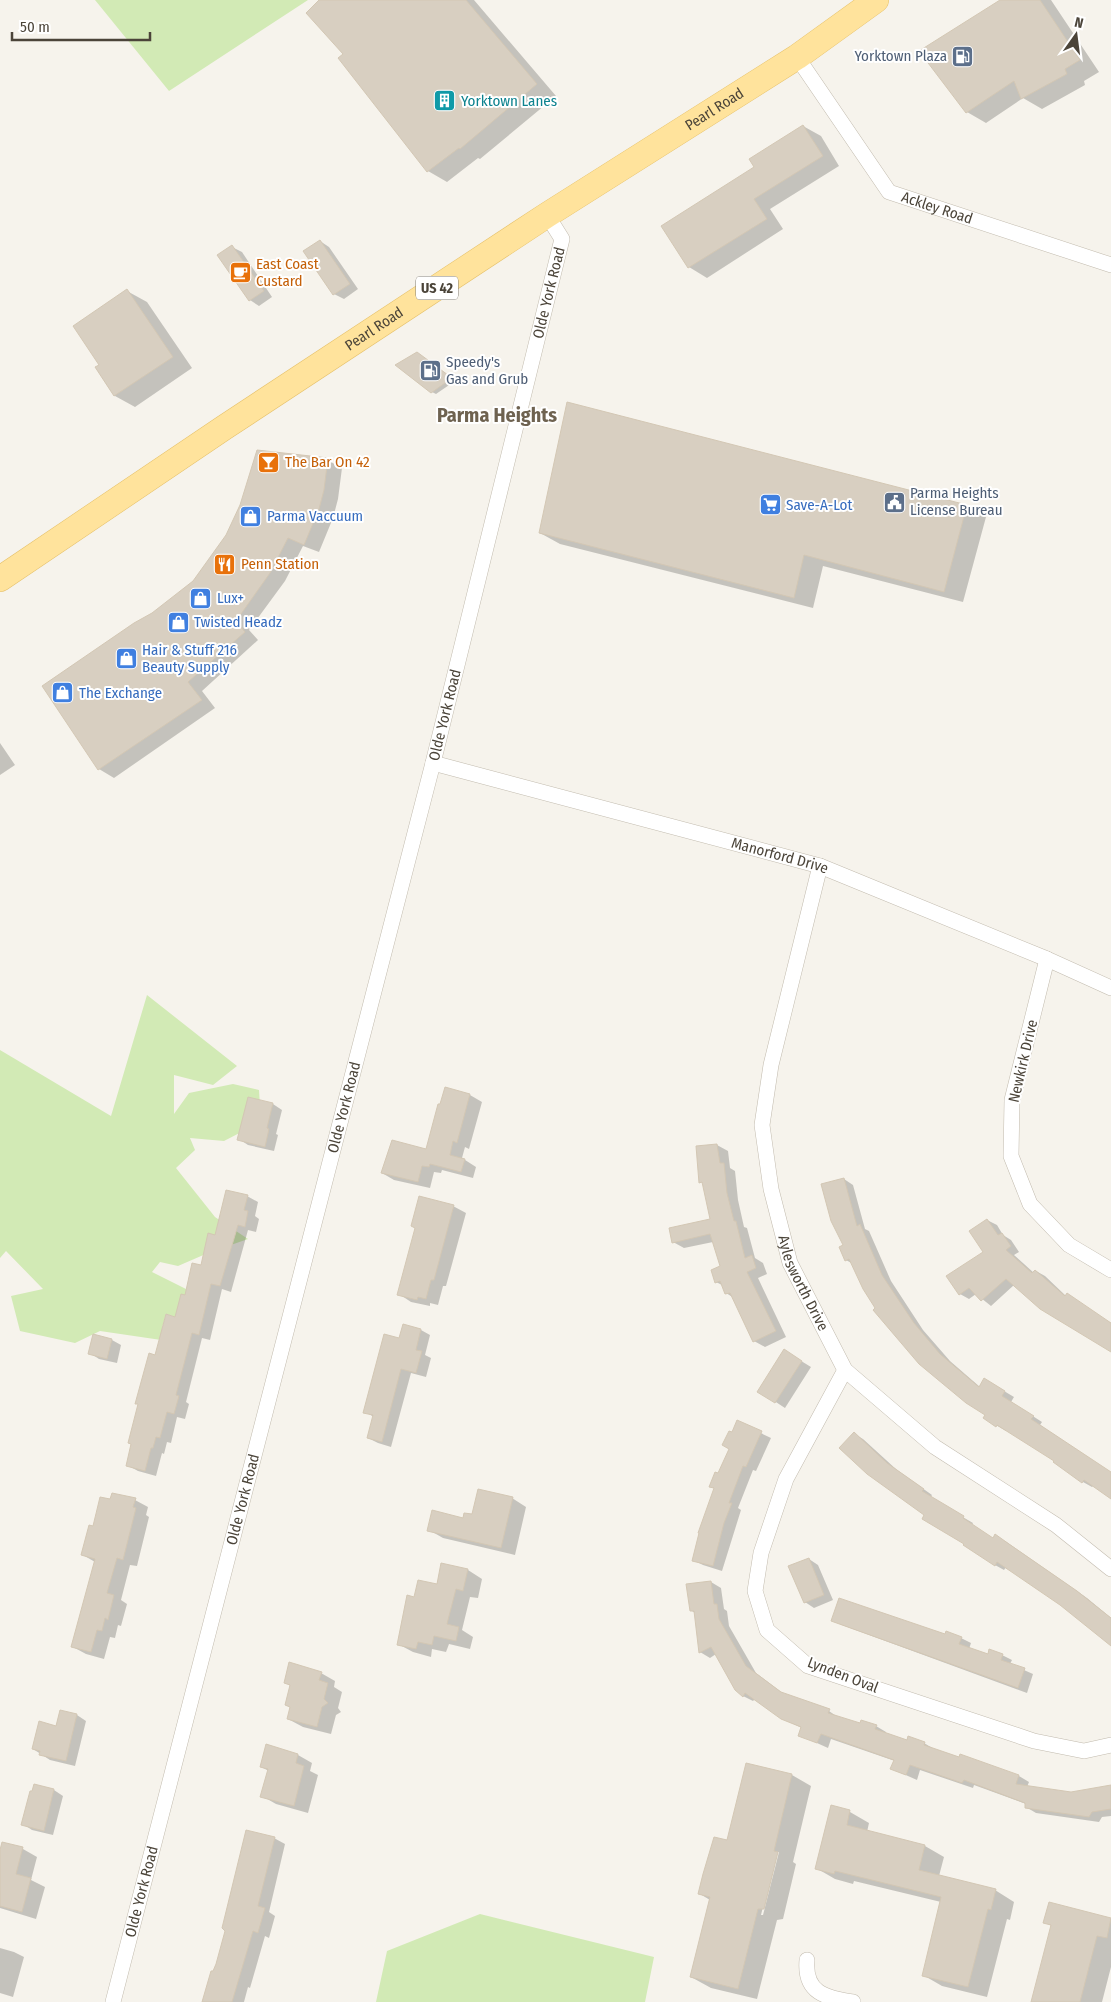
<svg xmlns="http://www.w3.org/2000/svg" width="1111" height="2002" font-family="'Fira Sans Condensed',sans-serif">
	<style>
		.green { fill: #d2eab5 }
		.shadow { fill: #0003; fill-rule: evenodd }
		.building { fill: #d8cfc1; stroke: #d3c7b4 }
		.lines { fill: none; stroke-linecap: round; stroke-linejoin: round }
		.street-casing { stroke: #c2bbae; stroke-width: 16 }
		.primary-casing { stroke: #e6c16a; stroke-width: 26 }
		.street { stroke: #fff; stroke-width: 15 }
		.primary { stroke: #ffe39c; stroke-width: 25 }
		.labels { text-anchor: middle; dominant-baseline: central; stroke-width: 4; stroke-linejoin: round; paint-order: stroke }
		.shield { fill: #fff; stroke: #817c74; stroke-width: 1 }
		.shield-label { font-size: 14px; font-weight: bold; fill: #4b4439 }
		.service-label { font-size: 15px; fill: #4e5e75; stroke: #fff; text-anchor: start }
		.culture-label { font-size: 15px; fill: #0d838f; stroke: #fff; text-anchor: start }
		.street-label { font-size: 15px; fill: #4b4439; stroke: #fff }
		.food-label { font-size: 15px; fill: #c56008; stroke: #fff; text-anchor: start }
		.shop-label { font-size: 15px; fill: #366cbe; stroke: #fff; text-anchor: start }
		.district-label { font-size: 20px; font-weight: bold; fill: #6e6250; stroke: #fff }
	</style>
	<rect width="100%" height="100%" fill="#f6f3ec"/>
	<path class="green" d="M95,0H308L169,91Z
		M147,995L237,1066L213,1085L174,1075V1114L189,1093L233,1084L259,1090L261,1122L224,1141L190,1138L195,1150L176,1168L215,1217L248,1239L208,1253L178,1266L160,1262L152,1272L196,1294L175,1317L166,1314L162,1328L168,1341L100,1331L75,1343L20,1331L11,1296L43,1289L6,1251L0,1258V1050L111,1116Z
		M480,1914L654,1957L645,2002H376L387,1951Z"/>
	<path class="shadow" d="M321,0H474L556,96L480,159L478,158L447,182L428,171L345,54Z
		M1003,0H1051L1099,72L1084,81L1085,85L1042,109L1023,98L986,123L967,112Z
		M803,126L821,136L839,166L770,209L783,229L707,278L689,267L663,227L756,167Z
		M320,241L329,247L358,289L344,299L334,294Z
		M232,247L242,252L272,297L259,306L250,300Z
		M127,291L147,302L192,368L135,407L115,396L96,368L101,365Z
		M421,356L455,381L436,394L432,392Z
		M568,404L967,506L986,517L963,602L823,566L813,608L560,544L540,533Z
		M327,460L342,468L338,499L333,518L319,552L303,546L285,581L249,630L258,640L202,691L215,708L114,778L99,769L44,686L153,614L194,582L227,536L241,505Z
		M0,743L15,765L0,775Z
		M470,1095L482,1102L469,1149L465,1147L462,1158L476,1167L473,1178L442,1170L441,1173L434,1172L430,1188L394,1180L382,1173L427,1150Z
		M273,1104L282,1110L276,1134L278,1135L274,1151L248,1145L239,1139Z
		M717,1145L728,1151L730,1168L735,1171L738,1200L744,1227L747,1228L755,1258L763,1263L767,1274L758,1278L786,1337L765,1347L754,1341L734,1298L726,1293L724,1286L716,1282L722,1267L713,1242L684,1248L673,1242L712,1220L704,1184L701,1182Z
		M844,1179L853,1185L865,1229L869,1231L891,1281L923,1330L950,1361L980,1387L994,1385L1014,1397L1011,1402L1042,1422L1040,1425L1111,1473V1498L1094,1485L1092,1487L1083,1482L1054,1462L1055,1460L1007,1429L1006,1431L984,1418L986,1415L877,1308L853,1264L846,1260Z
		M247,1196L258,1202L255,1216L259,1219L256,1232L248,1230L231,1292L222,1289L210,1340L202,1338L186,1402L189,1404L185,1419L177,1417L171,1443L167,1442L164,1454L162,1453L156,1476L138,1471L127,1465L156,1356L216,1237Z
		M453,1206L466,1213L446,1286H443L438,1305L430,1303V1306L411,1302L399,1294Z
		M987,1220L997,1225L1003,1235L1011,1240L1019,1252L1014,1255L1034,1273L1036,1271L1045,1276L1066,1296L1111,1323V1350L1014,1285L991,1306L976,1294L969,1299L960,1294L985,1252Z
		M421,1330L430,1335L425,1355L431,1358L426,1377L411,1373L391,1447L378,1443L368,1438L374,1417L365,1412L400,1340Z
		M112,1340L121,1345L117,1363L99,1359L90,1353Z
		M793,1356L811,1367L785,1408L759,1391Z
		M738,1422L771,1438L756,1471L753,1470L738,1508L741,1510L722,1571L703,1565L693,1560L715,1489L711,1486L719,1475L730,1449L732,1434Z
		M854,1434L863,1439L897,1470L932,1495L930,1498L973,1523L972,1525L993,1539L1005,1541L1087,1598L1111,1618V1645L1061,1604L1006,1567L1004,1570L995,1565L926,1515Z
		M512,1498L526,1507L515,1555L443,1538L429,1530L464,1519Z
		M135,1500L148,1507L146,1515L149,1517L137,1566L130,1565L121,1600L127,1604L121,1626L118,1625L115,1638L110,1637L104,1659L86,1654L73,1647L95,1562L83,1555L94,1527L111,1501Z
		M809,1559L818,1565L833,1600L814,1608L805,1602Z
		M442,1564L468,1570L482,1579L478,1598L470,1597L462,1630L473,1637L470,1649L449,1644L446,1652L432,1649L431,1657L413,1652L398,1644L415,1598L437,1586Z
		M711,1582L721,1588L724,1609L727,1611L729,1626L756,1673L785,1695L829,1711L839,1718L861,1725L876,1726L886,1732L885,1734L907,1742L924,1743L934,1749L960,1758L961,1756L1019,1776L1029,1782L1027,1787L1071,1793L1111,1786V1816L1102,1817L1099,1822L1036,1813L1026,1807V1804L974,1785L973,1788L920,1770L917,1780L892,1769L895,1761L892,1760L831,1739L828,1748L799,1735L802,1728L781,1718L755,1699L753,1701L743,1696L716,1654L710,1658L700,1652L695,1613L692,1611Z
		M832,1620L961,1638L971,1643L969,1649L988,1656L1002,1655L1012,1660L1010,1664L1033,1674L1027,1693L842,1625Z
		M321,1673L335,1681L334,1687L342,1692L338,1708L341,1712L336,1715L331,1734L303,1727L288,1719L291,1708V1686L285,1682Z
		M61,1711L77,1715L86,1721L75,1766L50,1760L33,1749L57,1727Z
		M298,1755L312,1763L310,1771L318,1775L308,1813L276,1804L262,1796L269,1771L261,1767Z
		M747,1764L792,1775L811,1786L793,1862L796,1864L783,1919L777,1920L757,1999L711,1988L691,1977L710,1900L700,1894L728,1842ZM776,1852H779L763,1915H761Z
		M54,1790L63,1796L53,1835L32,1830L23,1824Z
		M832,1807L850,1812L869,1823L867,1832L925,1846L944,1857L939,1876L995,1890L1014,1902L1010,1920L1007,1919L987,1997L942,1986L923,1975L941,1902L854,1881L853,1884L835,1879L816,1868Z
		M274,1838L285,1844L269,1912L275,1916L269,1938L265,1936L250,1988L248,1987L244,2002H204L213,1973Z
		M3,1843L23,1849L37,1857L31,1880L45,1887L36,1919L0,1908V1855Z
		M1050,1903L1111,1919V1967L1102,2002H1032L1052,1926L1045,1922Z
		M0,1948L14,1952L24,1957L13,1997L0,1993Z"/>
	<path class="building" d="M319,0H466L537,84L460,149L459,148L427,172L338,58L343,54L306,13Z
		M1000,0H1040L1080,60L1065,69L1067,74L1021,99L1014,81L966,113L919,51Z
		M803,125L823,156L754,199L767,219L688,268L661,226L754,167L749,159Z
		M320,240L350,284L333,295L303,251Z
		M232,245L264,291L249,301L217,255Z
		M127,289L173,357L114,396L95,367L99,365L73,326Z
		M417,352L452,378L431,393L395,365Z
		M567,402L967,505L944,592L804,555L794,598L539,533Z
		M257,450L328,458L324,490L319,509L304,545L288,538L270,573L236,621L245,632L188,682L202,700L98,770L42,686L134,623L152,613L193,581L226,535L240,505Z
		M445,1087L470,1094L457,1143L453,1141L450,1155L465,1159L461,1172L430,1164L429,1167L422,1166L418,1182L381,1173L392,1140L426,1149L438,1104H440Z
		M248,1097L273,1103L267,1128L269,1129L265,1147L237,1140Z
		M717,1144L720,1163H724L727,1193L734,1221H736L745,1258L752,1255L756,1268L747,1272L776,1331L753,1342L730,1293L725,1294L720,1281L715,1283L711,1270L720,1266L710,1234L672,1243L669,1228L710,1219L702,1182L699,1183L696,1146Z
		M844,1178L857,1226L860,1224L882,1275L914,1323L940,1354L979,1387L984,1378L1005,1391L1002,1396L1034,1416L1031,1419L1111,1472V1499L1084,1480L1082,1483L1053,1462L1054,1461L997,1425L996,1427L983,1418L985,1415L966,1403L919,1364L873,1310L875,1308L863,1289L849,1259L845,1261L839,1247L843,1245L831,1221L821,1184Z
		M226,1190L248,1195L244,1210L248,1211L245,1227L238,1225L220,1286L211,1284L199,1335L192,1333L176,1395L179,1396L174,1414L167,1412L160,1438L156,1437L153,1448H151L145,1471L126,1466L131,1444L128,1443L138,1404H135L149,1353L155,1355L166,1314L175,1317L181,1294L185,1295L192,1263L201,1265L208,1233L215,1235Z
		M419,1196L454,1205L434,1280H431L426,1299L418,1297L417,1300L397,1295L415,1228L411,1226Z
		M987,1219L998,1235L1002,1233L1011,1246L1006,1250L1032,1273L1035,1270L1065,1296L1067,1293L1111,1323V1352L1040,1309L1006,1279L981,1301L969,1288L959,1295L946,1276L983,1252L969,1231Z
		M403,1324L421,1329L416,1350L422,1351L416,1373L401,1369L382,1442L367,1438L373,1415L363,1413L384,1334L399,1338Z
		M93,1334L112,1339L107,1359L88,1354Z
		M784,1349L802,1361L775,1403L757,1392Z
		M737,1420L762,1431L746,1467L743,1466L729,1503H732L724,1523L713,1566L692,1561L699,1533H698L714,1488L709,1487L715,1472L718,1473L729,1449L722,1445L729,1431L732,1432Z
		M854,1432L887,1463L924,1489L922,1491L964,1516L963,1518L993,1538L995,1534L1009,1544L1077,1591L1111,1618V1646L1060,1605L997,1562L995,1566L963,1545L964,1544L922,1519L924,1515L867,1474L839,1448Z
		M478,1489L513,1497L501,1548L427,1531L432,1510L463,1518L464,1513L472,1514Z
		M112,1493L136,1498L133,1507L136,1508L123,1560L117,1558L107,1593L114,1595L108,1620L105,1618L102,1631L97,1630L91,1652L71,1647L95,1559L81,1555L89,1525L93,1526L100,1497L110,1499Z
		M809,1558L824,1595L804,1603L788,1566Z
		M441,1563L468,1569L463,1591L456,1589L447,1624L459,1627L456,1641L434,1636L432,1645L418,1642L416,1649L397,1645L407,1595L414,1597L418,1580L437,1584Z
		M711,1581L714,1604H717L719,1619L746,1666L781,1692L830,1709L828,1713L860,1723L861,1720L877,1725L875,1729L907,1740L908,1736L925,1742L924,1745L959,1757L960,1754L1019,1775L1016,1784L1071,1792L1111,1785V1809L1092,1812L1089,1817L1025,1808V1803L964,1780L962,1783L910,1765L906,1775L890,1769L894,1760L821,1734L817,1743L798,1736L801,1727L781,1719L745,1693L743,1697L735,1690L711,1647L699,1653L694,1611H690L686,1584Z
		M839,1598L945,1634L946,1631L962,1637L959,1644L988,1654L989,1649L1003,1654L1001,1660L1025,1668L1018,1688L831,1621Z
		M289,1662L322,1672L319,1680L328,1683L324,1699L328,1703L322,1707L317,1727L287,1719L290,1707L285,1705L290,1685L284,1683Z
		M60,1710L77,1714L66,1761L39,1755L40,1751L32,1749L39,1721L56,1726Z
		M266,1744L298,1754L296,1763L304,1766L294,1806L260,1797L268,1769L260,1767Z
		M746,1763L792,1774L774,1851L778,1852L764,1909H758L738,1989L690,1977L710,1897L698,1894L703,1874L714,1837L727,1840Z
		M34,1784L54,1789L44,1831L21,1825L30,1791H32Z
		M831,1805L850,1810L847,1825L925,1845L919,1870L996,1889L991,1910L988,1909L968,1987L922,1976L941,1897L835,1871L834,1874L815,1869Z
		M246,1830L275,1837L258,1906L265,1908L258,1933L253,1931L232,2002H202L211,1971H213L216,1964L225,1931L222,1928Z
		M2,1842L23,1847L16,1874L31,1878L22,1912L0,1906V1850Z
		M1049,1902L1111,1918L1107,1938L1097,1936L1080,2002H1031L1051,1925L1043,1923Z"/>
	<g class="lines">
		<defs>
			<g id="street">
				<path id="s1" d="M797,57L889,192L1111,265"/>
				<path id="s2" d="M433,763L820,866L1047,959L1111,988"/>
				<path id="s3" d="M820,866L771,1065L762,1125L771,1189L790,1263L845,1370L935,1447L1056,1525L1111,1569"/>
				<path d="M1047,959L1012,1100L1011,1156L1030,1204L1069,1245L1111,1270"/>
				<path d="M845,1370L786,1479L761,1553L755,1591L767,1630L808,1666L1034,1741L1084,1751L1111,1745"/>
				<path d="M807,1960C804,1993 826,1998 853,2002"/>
				<path id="s4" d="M113,2002L433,763L562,239L547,215"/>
			</g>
			<g id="primary">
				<path id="s5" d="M0,579L225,427L547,215L797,57L876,0"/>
			</g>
		</defs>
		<use href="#street" class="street-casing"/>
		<use href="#primary" class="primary-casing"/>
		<use href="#street" class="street"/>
		<use href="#primary" class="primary"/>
	</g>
	<defs>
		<symbol id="fuel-square" viewBox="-11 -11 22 22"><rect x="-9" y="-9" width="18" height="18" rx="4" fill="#5c6f8a" stroke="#fff"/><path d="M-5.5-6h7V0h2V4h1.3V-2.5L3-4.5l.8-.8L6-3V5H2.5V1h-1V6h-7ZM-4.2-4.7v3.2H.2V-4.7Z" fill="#fff"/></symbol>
		<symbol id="building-square" viewBox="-11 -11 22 22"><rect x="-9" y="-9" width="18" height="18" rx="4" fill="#0f9aa8" stroke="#fff"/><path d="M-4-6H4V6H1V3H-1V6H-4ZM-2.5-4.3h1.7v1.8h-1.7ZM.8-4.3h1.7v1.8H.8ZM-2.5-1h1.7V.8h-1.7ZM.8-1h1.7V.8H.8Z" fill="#fff"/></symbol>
		<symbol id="cafe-square" viewBox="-11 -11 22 22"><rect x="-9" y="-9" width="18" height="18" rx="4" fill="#e8710a" stroke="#fff"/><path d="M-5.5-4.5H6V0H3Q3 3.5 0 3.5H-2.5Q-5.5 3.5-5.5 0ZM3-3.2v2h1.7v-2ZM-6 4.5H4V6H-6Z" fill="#fff"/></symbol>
		<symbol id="bar-square" viewBox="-11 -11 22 22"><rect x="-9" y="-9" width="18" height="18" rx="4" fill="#e8710a" stroke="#fff"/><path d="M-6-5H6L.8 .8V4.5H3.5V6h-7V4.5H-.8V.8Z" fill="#fff"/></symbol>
		<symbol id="civic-square" viewBox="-11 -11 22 22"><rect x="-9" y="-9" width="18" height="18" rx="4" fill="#5c6f8a" stroke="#fff"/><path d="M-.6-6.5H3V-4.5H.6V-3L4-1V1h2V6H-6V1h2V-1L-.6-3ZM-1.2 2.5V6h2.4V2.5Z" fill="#fff"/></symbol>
		<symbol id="supermarket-square" viewBox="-11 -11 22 22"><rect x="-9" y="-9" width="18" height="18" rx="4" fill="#3f7fe0" stroke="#fff"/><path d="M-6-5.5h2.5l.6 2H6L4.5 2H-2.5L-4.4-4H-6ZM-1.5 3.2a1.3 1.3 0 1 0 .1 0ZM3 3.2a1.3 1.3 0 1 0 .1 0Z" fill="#fff"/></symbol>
		<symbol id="shop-square" viewBox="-11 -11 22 22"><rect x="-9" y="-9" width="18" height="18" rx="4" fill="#3f7fe0" stroke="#fff"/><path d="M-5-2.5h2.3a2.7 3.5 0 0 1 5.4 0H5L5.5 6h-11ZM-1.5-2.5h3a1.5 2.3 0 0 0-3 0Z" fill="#fff"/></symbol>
		<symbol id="restaurant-square" viewBox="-11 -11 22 22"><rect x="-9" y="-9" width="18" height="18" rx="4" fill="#e8710a" stroke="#fff"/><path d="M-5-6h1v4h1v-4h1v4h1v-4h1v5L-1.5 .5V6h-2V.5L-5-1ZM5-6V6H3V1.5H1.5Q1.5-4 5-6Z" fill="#fff"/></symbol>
	</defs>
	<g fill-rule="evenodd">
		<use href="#fuel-square" x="950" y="44" width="25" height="25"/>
		<use href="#building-square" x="432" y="88" width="25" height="25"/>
		<use href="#cafe-square" x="228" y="260" width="25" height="25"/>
		<use href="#fuel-square" x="418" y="358" width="25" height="25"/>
		<use href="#bar-square" x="256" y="450" width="25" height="25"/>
		<use href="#civic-square" x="882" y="490" width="25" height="25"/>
		<use href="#supermarket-square" x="758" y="492" width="25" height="25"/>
		<use href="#shop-square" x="238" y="504" width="25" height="25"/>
		<use href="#restaurant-square" x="212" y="552" width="25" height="25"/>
		<use href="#shop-square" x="188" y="586" width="25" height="25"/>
		<use href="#shop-square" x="166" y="610" width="25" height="25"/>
		<use href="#shop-square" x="114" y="646" width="25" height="25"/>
		<use href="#shop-square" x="50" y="680" width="25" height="25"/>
	</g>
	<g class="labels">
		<rect class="shield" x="416" y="276.5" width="42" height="23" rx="4"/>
		<g class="shield-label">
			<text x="437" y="288">US 42</text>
		</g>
		<g class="service-label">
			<text x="947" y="56" text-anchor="end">Yorktown Plaza</text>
			<text x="446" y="362">Speedy's<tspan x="446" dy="17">Gas and Grub</tspan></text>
			<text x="910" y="493">Parma Heights<tspan x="910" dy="17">License Bureau</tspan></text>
		</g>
		<g class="culture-label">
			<text x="461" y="101">Yorktown Lanes</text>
		</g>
		<g class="street-label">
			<text stroke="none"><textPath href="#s5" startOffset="855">Pearl Road</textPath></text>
			<text stroke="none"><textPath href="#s1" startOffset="214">Ackley Road</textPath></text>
			<text stroke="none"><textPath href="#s4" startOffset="1764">Olde York Road</textPath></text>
			<text stroke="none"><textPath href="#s5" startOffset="450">Pearl Road</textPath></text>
			<text stroke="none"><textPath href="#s4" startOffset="1329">Olde York Road</textPath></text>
			<text stroke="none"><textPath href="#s2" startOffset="359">Manorford Drive</textPath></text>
			<text transform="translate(1023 1061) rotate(-77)">Newkirk Drive</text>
			<text stroke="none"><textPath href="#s4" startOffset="924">Olde York Road</textPath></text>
			<text stroke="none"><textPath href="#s3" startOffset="430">Aylesworth Drive</textPath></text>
			<text stroke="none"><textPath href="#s4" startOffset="519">Olde York Road</textPath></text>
			<text transform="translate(843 1675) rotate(21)">Lynden Oval</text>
			<text stroke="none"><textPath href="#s4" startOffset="114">Olde York Road</textPath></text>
		</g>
		<g class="food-label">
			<text x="256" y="264">East Coast<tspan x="256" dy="17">Custard</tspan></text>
			<text x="285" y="462">The Bar On 42</text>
			<text x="241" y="564">Penn Station</text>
		</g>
		<g class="shop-label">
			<text x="786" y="505">Save-A-Lot</text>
			<text x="267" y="516">Parma Vaccuum</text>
			<text x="217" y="598">Lux+</text>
			<text x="194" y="622">Twisted Headz</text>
			<text x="142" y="650">Hair &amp; Stuff 216<tspan x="142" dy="17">Beauty Supply</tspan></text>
			<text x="79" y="693">The Exchange</text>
		</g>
		<g class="district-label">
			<text x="497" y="415">Parma Heights</text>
		</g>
	</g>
	<g transform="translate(1076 35) rotate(14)" stroke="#ffffff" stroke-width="4" paint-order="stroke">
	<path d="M0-4L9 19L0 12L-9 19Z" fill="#4b4439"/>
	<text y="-8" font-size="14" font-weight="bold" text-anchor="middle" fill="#4b4439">N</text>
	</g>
	<path d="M12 32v8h138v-8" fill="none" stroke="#4b4439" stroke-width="2.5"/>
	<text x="20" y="32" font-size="15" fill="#4b4439" stroke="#ffffff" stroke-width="4" paint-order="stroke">50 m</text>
</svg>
